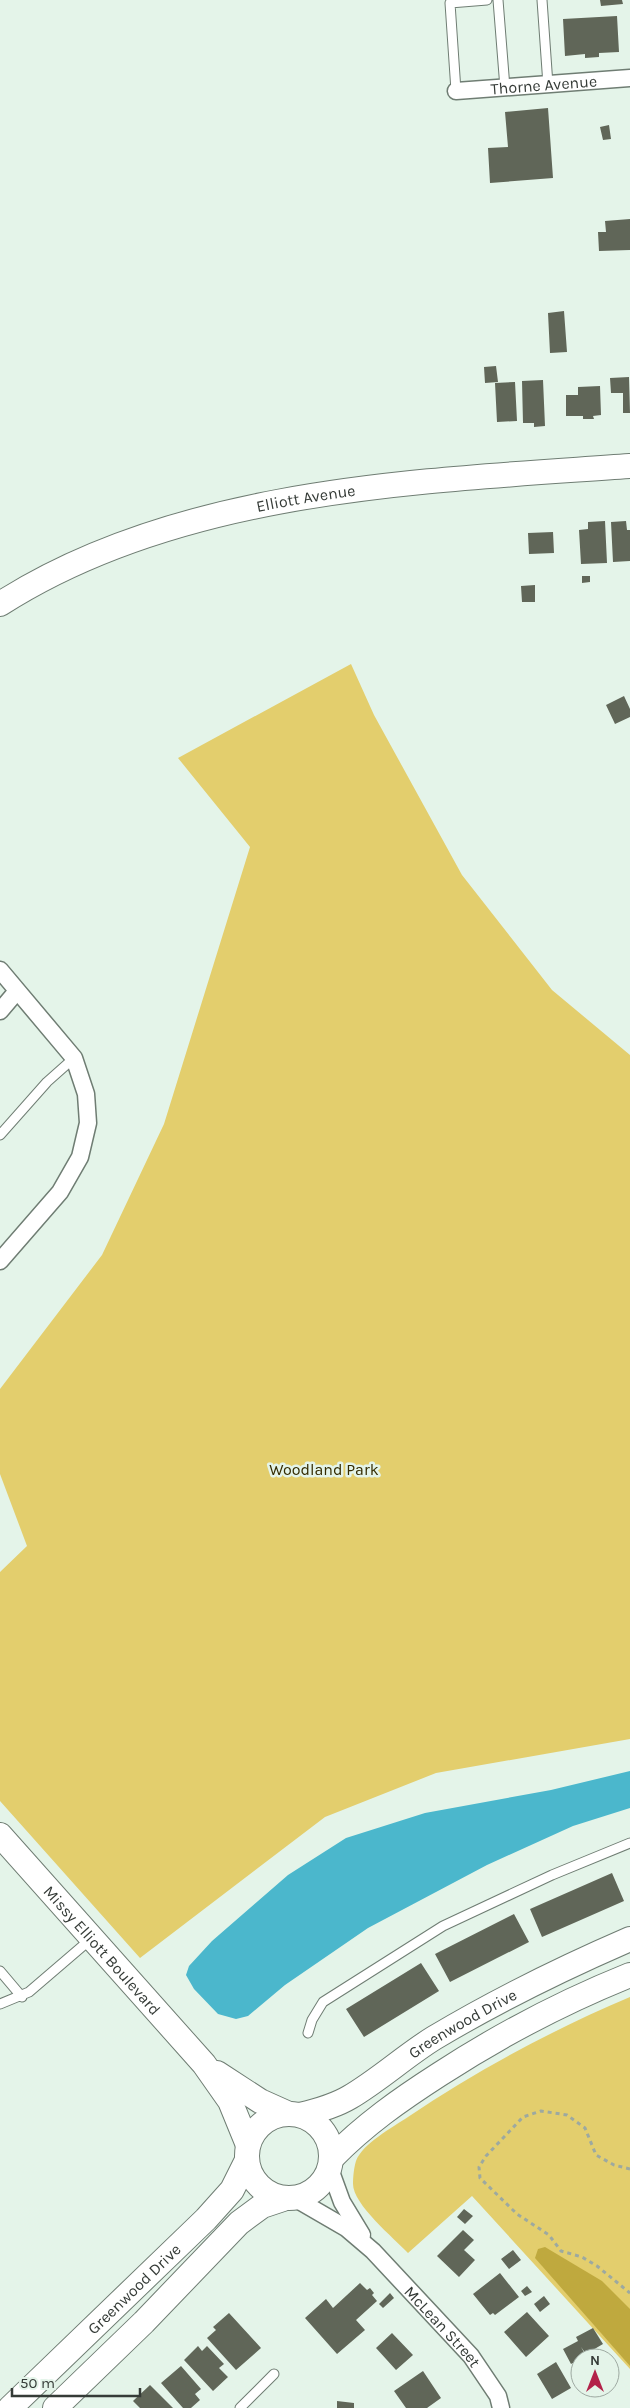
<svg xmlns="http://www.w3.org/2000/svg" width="630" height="2408" font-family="Karla,sans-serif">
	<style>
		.green { fill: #e3ce6d }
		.forest { fill: #bfa93e }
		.water { fill: #4bb7cc }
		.building { fill: #606658 }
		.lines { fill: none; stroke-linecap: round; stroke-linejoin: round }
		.lane-casing { stroke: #6f7d73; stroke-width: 11 }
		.street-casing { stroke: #6f7d73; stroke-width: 19 }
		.secondary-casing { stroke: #6f7d73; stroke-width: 26 }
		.path { stroke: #9da9a0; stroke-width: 3; stroke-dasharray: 4 4; stroke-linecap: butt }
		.lane { stroke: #fff; stroke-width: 9 }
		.street { stroke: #fff; stroke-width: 16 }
		.secondary { stroke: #fff; stroke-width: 24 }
		.labels { text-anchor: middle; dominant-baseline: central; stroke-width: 5; stroke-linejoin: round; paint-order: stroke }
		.street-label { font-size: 16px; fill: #353b37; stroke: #e4f4e9 }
		.park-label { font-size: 16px; fill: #342b00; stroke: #e4f4e9 }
	</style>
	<rect width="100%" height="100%" fill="#e4f4e9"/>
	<path class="green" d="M351,664L374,715L462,875L552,990L630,1055V1739L436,1773L325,1817L140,1958L0,1801V1572L27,1546L0,1474V1389L102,1255L164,1124L250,847L178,758Z
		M630,1997V2369L472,2196L408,2253C394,2238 352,2204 353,2183C353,2177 354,2167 356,2161C362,2144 393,2127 408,2117C478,2070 552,2030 630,1997Z"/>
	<path class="forest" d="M545,2247L602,2281L630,2309V2366L535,2258L538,2249Z"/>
	<path class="water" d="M630,1771V1808L573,1826L487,1865L368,1928L285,1985L248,2016L236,2019L218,2014L194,1989L186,1975L189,1966L212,1941L288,1875L346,1838L425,1813L551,1790Z"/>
	<path class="building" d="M600,0H622L623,4L601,6Z
		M617,16L619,52L599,53V57L585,58V54L565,56L563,19Z
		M548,108L553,178L490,183L488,148L508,147L505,112Z
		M609,125L611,139L603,140L600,127Z
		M630,219V250L599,251L598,232H606L605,221Z
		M564,311L567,352L550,353L548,313Z
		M496,366L498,382L485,383L484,367Z
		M629,377L630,413H623V393H611L610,378Z
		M543,380L545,426L534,427V423H523L522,381Z
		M515,382L517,421L497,422L495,383Z
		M600,386L601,415L593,416L594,419H583V416H566V395H578V387Z
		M605,521L607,563L581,564L579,530L588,529V522Z
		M626,521L627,530H630V561L613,562L611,522Z
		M553,532L554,553L529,554L528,533Z
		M582,576H590V582L582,583Z
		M535,585V602H522L521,586Z
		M624,696L630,709V717L615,724L606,705Z
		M612,1873L624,1901L542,1937L530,1909Z
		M514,1914L529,1942L450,1982L435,1954Z
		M421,1963L439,1991L364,2037L346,2009Z
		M464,2209L473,2216L465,2224L457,2217Z
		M463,2230L474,2240L464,2250L475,2260L459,2277L437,2256Z
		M513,2250L521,2260L509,2269L501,2259Z
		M500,2273L519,2297L495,2315L493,2313L490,2315L473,2294Z
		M360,2283L367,2290L370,2288L374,2293L372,2295L377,2301L356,2320L365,2330L337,2354L305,2318L326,2299L333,2308Z
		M527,2286L532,2292L525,2296L521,2291Z
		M390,2293L394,2298L383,2308L379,2304Z
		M544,2296L550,2304L540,2312L534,2304Z
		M527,2312L549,2336L526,2357L504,2332Z
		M229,2313L261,2348L236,2370L207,2338L216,2330L213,2327Z
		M593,2328L603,2344L586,2354L581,2347L586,2356L571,2364L563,2349L578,2341L576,2337Z
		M392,2333L413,2355L396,2370L376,2348Z
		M198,2346L202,2351L207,2346L224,2364L219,2368L228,2377L213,2391L184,2360Z
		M556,2362L571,2388L552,2399L537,2374Z
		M181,2366L201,2389L195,2394L200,2400L191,2408H183L161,2383Z
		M423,2371L441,2398L427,2408H406L394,2391Z
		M150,2385L173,2408H140L133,2401Z
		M337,2401L354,2403V2408H337Z"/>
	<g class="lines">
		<defs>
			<path id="lane" d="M498,0L505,88
				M542,0L548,85
				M456,91L450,3L487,0
				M0,1135L47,1082L74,1058
				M0,1971L22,1997
				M0,2004L29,1992L92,1938
				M308,2033L312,2020L323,2002L443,1926L552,1875L630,1843
				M240,2408L274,2374"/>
			<g id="street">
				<path id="s1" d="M456,91L630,78"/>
				<path d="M0,970L74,1058L86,1094L88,1123L80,1157L60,1192L0,1261"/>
				<path d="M0,1011L17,991"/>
				<path d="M330,2169L342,2202L362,2235"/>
				<path id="s2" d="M296,2199L346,2228L373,2251L471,2356L498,2396L501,2408"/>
			</g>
			<g id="secondary">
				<path id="s3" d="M0,604C181,488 422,481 630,466"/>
				<path id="s4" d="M0,1835L204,2064L230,2101L248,2145"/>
				<path d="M217,2073L260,2101L289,2114"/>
				<circle cx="289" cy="2156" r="42"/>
				<path id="s5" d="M300,2115C317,2111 335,2106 350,2097C379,2080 405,2056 434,2038C496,2001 563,1968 630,1939"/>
				<path d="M332,2158C364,2125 401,2099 440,2074C500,2035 563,2002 630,1975"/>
				<path id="s6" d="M10,2408L206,2219L232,2190L247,2160"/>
				<path d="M55,2408L144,2322L239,2223L262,2206L283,2199"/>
			</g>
		</defs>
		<use href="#lane" class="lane-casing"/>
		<use href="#street" class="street-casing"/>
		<use href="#secondary" class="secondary-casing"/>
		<path class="path" d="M630,2169L614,2165L596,2155L585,2128L567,2115L541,2111L523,2117L486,2156L479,2167L480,2178L517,2214L549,2235L561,2251L582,2257L597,2266L630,2293"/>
		<use href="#lane" class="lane"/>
		<use href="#street" class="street"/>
		<use href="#secondary" class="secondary"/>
	</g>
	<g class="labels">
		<g class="street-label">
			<text stroke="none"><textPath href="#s1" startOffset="88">Thorne Avenue</textPath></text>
			<text stroke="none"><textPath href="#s3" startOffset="326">Elliott Avenue</textPath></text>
			<text stroke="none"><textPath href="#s4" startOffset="154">Missy Elliott Boulevard</textPath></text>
			<text stroke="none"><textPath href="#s5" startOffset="188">Greenwood Drive</textPath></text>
			<text stroke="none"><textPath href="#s6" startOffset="172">Greenwood Drive</textPath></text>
			<text stroke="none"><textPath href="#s2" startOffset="196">McLean Street</textPath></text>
		</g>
		<g class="park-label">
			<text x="324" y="1469">Woodland Park</text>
		</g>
	</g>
	<g transform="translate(595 2373)"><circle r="24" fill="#e4f4e9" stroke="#9eaaa2"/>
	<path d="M0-4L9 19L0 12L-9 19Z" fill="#b3224a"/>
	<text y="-8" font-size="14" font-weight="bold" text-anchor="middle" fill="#353b37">N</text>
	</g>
	<path d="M12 2388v8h128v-8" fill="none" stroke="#353b37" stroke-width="2.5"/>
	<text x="20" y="2388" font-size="15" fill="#353b37" stroke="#e4f4e9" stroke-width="4" paint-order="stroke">50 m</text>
</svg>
